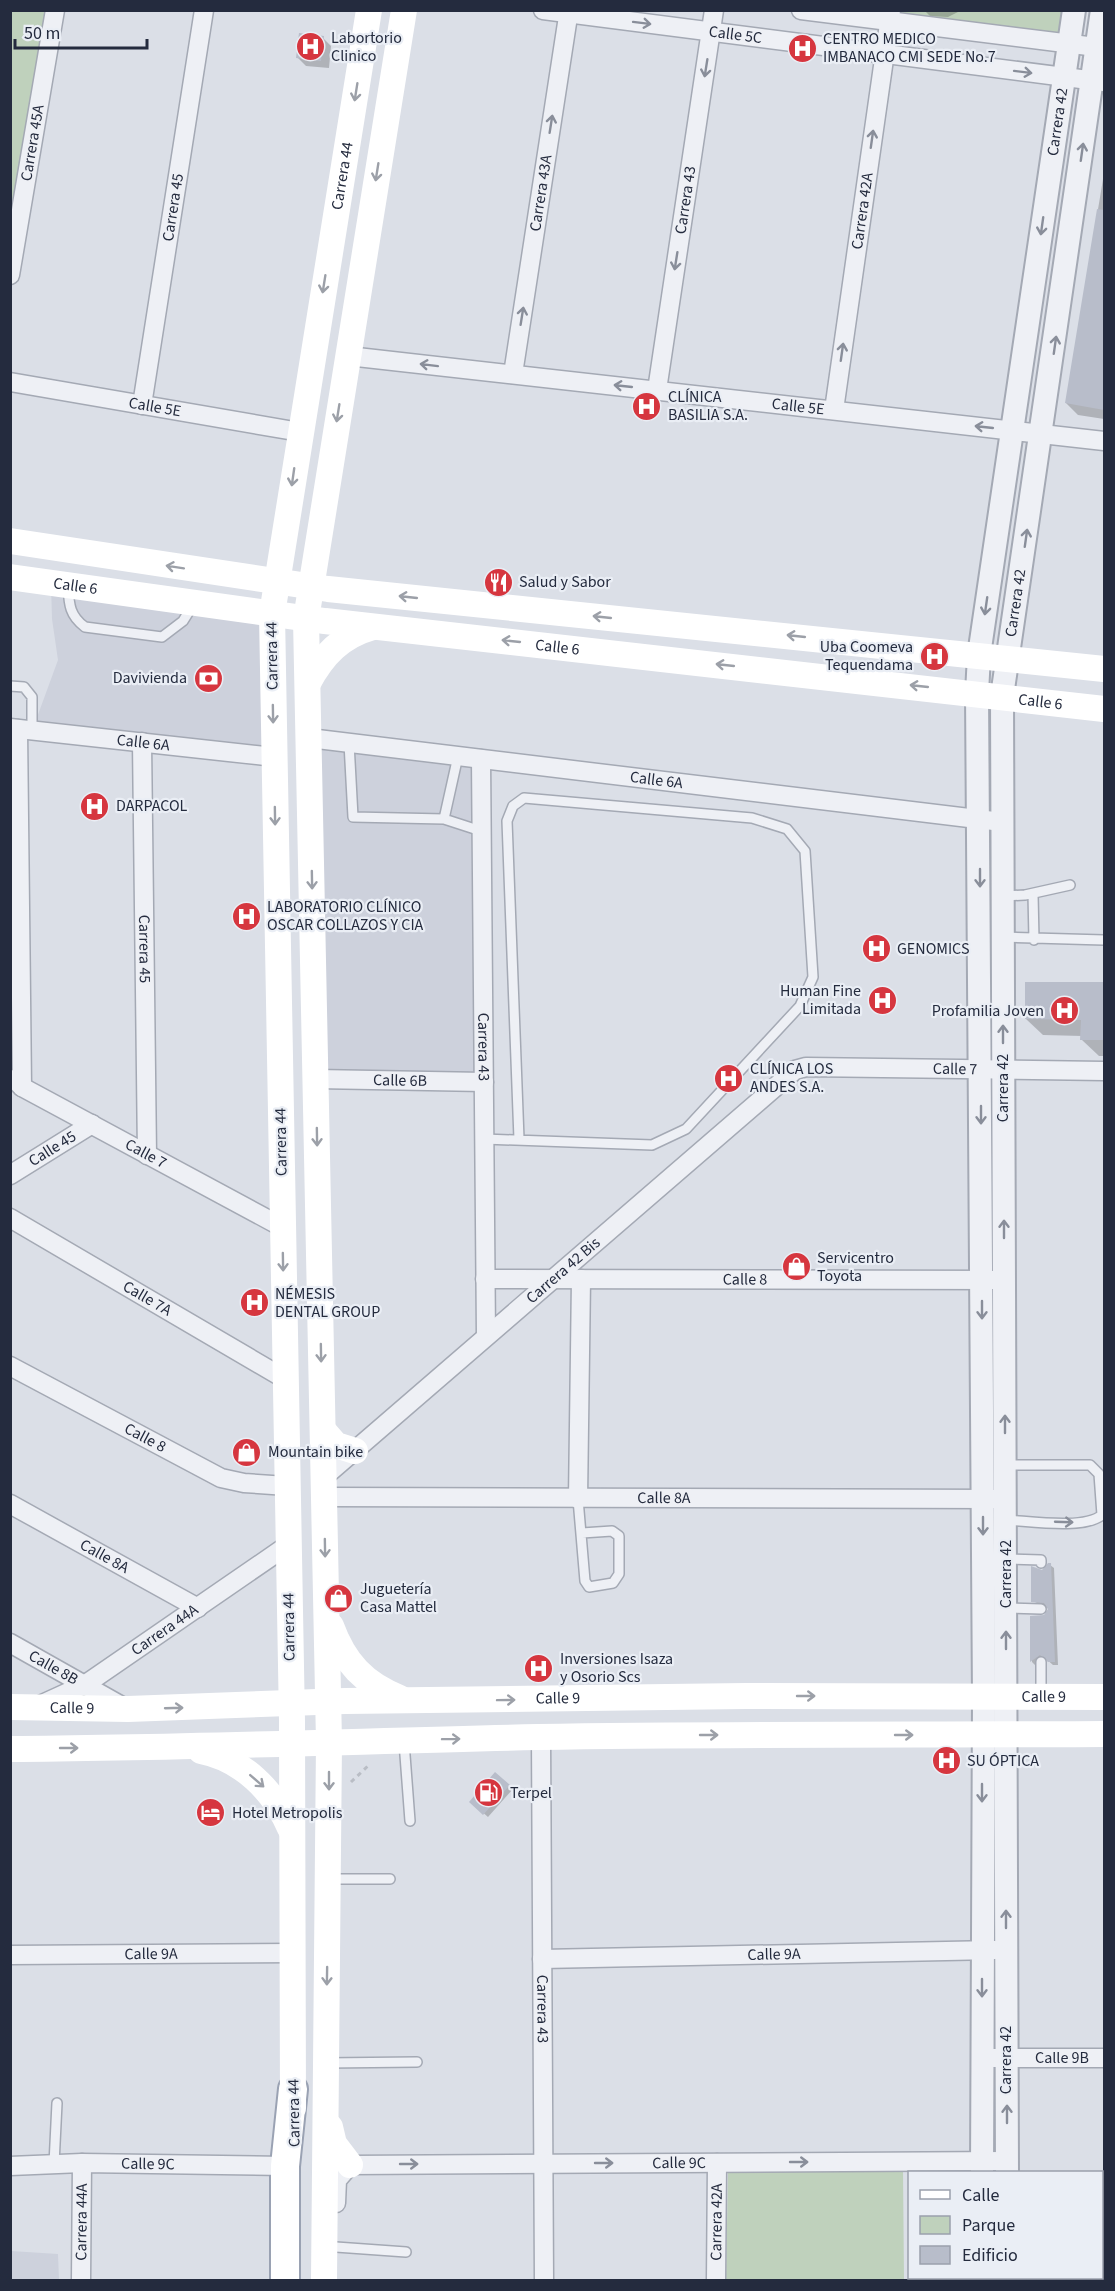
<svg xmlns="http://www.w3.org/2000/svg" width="1115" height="2291" font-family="'Source Sans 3',sans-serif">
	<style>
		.built { fill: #cdd1dc }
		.green { fill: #bfd1bc }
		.shadow { fill: #0003 }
		.building { fill: #b8bdca }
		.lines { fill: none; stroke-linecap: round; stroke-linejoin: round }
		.service-casing { stroke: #a4a9b4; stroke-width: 12 }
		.minor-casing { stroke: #a4a9b4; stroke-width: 21 }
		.tertiary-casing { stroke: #a4a9b4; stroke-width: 26 }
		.primary-casing { stroke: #9aa2b3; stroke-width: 32 }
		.path { stroke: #b9bdc5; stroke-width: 3; stroke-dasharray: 4.5 4.5; stroke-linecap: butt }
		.service { stroke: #eef0f5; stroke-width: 9 }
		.minor { stroke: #eef0f5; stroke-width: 18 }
		.tertiary { stroke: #eef0f5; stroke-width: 22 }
		.secondary { stroke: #fff; stroke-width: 26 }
		.primary { stroke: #fff; stroke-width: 28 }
		.oneway { stroke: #898e9a }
		.oneway2 { stroke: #9ca0a8 }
		.labels { text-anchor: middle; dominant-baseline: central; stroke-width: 4.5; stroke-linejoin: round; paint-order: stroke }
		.street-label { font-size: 16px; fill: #242b3e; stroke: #eaeef5 }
		.poi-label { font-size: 16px; fill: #242b3e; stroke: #eaeef5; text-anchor: start }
	</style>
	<rect width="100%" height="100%" fill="#dbdfe7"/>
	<path class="built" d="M51,583L272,614L274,757L32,731L58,660L52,619Z
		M309,738L481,759L484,1082L316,1079Z
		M11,2251L58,2254L59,2280H11Z"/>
	<path class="green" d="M11,11H55L11,275Z
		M891,11H1074L1069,44L889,21Z
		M903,2170L904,2280H726L728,2172Z"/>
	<path class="shadow" d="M924,10H962L948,17L930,16Z
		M323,38L331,46L329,68L306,66L298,58Z
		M1103,179H1104V419L1078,415L1066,403Z
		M1026,984H1104V1056H1099L1082,1040V1036L1043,1035L1026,1019Z
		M1050,1565L1054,1568L1058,1665H1053L1045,1658L1035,1665L1032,1662V1617H1045L1049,1609L1033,1601L1042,1571Z
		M495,1774L513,1789L488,1817L471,1802Z"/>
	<path class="building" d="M299,33L324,36L321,61L296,58Z
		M1097,209L1104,210V410L1065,403Z
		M1025,982H1104V1040H1080L1081,1020L1025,1019Z
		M1048,1563H1051L1055,1662H1048L1040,1655L1030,1662V1616L1044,1615L1048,1609L1044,1603L1031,1602V1566L1042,1570Z
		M495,1772L510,1785L483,1815L469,1802Z"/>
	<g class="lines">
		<defs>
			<path id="service" d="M68,587C69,605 70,616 85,627L162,637L183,621L193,605
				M10,686L24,687L32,697V731
				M349,743L353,817L444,819L458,756
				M444,819L481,831
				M1033,894L1034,940
				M1003,896L1025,895L1070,885
				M1003,937L1104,940
				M484,1139L652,1145L686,1129L800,1006L813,977L805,851L787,829L752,818L524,798L513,806L507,821L519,1139
				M578,1499L585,1581L589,1587L613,1583L619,1574V1536L612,1531L582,1533
				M1005,1520C1029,1521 1084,1530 1102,1515L1099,1474L1090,1465H1005
				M1005,1559L1041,1560V1563
				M1006,1608L1041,1609
				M1041,1662V1696
				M404,1742L410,1821
				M329,1879H390
				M326,2063L417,2062
				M54,2164L57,2103
				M336,2247L406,2252"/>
			<g id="minor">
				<path id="s1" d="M543,10L1104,82"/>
				<path d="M801,10L1104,48"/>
				<path id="s2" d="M10,275L55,10"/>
				<path id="s3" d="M348,356L1104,441"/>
				<path id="s4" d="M513,374L569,10"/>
				<path id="s5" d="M10,382L300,432"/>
				<path id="s6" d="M657,390L714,10"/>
				<path id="s7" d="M142,405L204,10"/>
				<path id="s8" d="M834,410L891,10"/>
				<path id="s9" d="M10,728L274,757"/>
				<path d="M18,729L22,1087"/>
				<path id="s10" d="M309,738L1002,822"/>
				<path id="s11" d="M142,742L147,1155"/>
				<path id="s12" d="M481,759L486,1336"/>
				<path id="s13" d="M14,1079L22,1087L282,1227"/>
				<path id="s14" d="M316,1079L484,1082"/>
				<path id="s15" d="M10,1175L92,1124"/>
				<path id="s16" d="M10,1218L285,1379"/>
				<path id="s17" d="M485,1279L1004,1280"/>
				<path id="s18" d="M10,1366L221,1478L244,1483L287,1486"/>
				<path id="s19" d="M324,1477L795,1070L806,1067L1104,1071"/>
				<path id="s20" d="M324,1497L994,1499"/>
				<path d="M578,1499L581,1279"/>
				<path id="s21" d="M10,1504L198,1608"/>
				<path id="s22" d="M10,1643L127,1709"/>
				<path id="s23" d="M40,1705L86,1684L288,1545"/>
				<path id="s24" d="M541,1737L544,2280"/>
				<path id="s25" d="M10,1955L293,1953"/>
				<path id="s26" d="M542,1959L995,1950"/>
				<path id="s27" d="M982,2058H1104"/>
				<path id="s28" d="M10,2166L82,2163L285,2166"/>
				<path id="s29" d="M336,2203L337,2180L350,2165L1007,2161"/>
				<path d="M1102,2205H1104"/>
				<path id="s30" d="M81,2280L82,2163"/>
				<path id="s31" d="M716,2280L717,2163"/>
			</g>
			<g id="tertiary">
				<path id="s32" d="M982,2172L984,1698L977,693L979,655L1074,10"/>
				<path id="s33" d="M1007,2172L1002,696L1102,10"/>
				<path d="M1007,2278V2280"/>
				<path d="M982,2280V2278"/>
			</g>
			<path id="primary" d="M285,2280V2166L293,2089"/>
		</defs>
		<use href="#service" class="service-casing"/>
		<use href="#minor" class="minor-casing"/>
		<use href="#tertiary" class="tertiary-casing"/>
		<use href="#primary" class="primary-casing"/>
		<path class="path" d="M351,1782L370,1764"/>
		<use href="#service" class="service"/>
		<use href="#minor" class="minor"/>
		<use href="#tertiary" class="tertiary"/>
		<g class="secondary">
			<path d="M10,541L328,589L1104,669"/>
			<path id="s34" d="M10,577L325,621L1104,709"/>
			<path d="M308,683C323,655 341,636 373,627"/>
			<path d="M323,1430L336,1445L355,1451"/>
			<path d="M331,1626C344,1662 364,1684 400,1698"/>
			<path id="s35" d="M10,1707L128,1709L345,1701L746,1696L1104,1697"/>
			<path d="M10,1749C187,1748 362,1741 538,1737C727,1734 916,1735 1104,1734"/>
			<path d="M201,1751C242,1759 274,1791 290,1828"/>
			<path id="s36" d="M293,2108L292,1721L272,614L369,10"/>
			<path d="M330,2127L334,2144L350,2165"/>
			<path d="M324,2280L329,1742L306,619L404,10"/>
		</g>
		<use href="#primary" class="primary"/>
	</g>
	<defs><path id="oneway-shaft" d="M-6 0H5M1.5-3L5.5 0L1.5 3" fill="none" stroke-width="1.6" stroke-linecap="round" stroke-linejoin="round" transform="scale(1.5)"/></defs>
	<g class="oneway">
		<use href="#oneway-shaft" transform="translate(642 23) rotate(7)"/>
		<use href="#oneway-shaft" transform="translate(706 68) rotate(99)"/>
		<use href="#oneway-shaft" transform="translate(1023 72) rotate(7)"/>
		<use href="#oneway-shaft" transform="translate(551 124) rotate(-81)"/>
		<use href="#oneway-shaft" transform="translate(872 139) rotate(-82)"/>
		<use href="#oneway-shaft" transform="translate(1082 152) rotate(-82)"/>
		<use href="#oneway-shaft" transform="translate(1042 226) rotate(98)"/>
		<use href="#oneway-shaft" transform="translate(676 261) rotate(99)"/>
		<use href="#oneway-shaft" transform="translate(522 316) rotate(-81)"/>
		<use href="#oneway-shaft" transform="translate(1055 345) rotate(-82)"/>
		<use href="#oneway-shaft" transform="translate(842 352) rotate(-82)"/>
		<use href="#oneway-shaft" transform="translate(429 365) rotate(-173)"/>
		<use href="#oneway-shaft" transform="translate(623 386) rotate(-174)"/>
		<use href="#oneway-shaft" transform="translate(984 427) rotate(-174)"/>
		<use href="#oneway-shaft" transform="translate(1026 538) rotate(-82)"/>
		<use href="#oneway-shaft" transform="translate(986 606) rotate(98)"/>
		<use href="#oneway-shaft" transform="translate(980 878) rotate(90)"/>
		<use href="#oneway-shaft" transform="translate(1003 1034) rotate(-90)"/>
		<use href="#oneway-shaft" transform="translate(981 1115) rotate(90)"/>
		<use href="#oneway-shaft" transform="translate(1004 1229) rotate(-90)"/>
		<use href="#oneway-shaft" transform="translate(982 1310) rotate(90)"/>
		<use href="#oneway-shaft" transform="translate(1005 1424) rotate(-90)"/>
		<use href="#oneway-shaft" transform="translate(1064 1522) rotate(2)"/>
		<use href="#oneway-shaft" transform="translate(983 1526) rotate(90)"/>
		<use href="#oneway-shaft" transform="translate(1006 1640) rotate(-90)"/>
		<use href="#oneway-shaft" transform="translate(982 1793) rotate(90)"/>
		<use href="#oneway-shaft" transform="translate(1006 1919) rotate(-90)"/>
		<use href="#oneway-shaft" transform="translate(982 1988) rotate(90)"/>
		<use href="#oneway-shaft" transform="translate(1007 2114) rotate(-90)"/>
		<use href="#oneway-shaft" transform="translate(799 2162)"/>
		<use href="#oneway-shaft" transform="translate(604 2163)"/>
		<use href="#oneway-shaft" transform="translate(409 2164)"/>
	</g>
	<g class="oneway2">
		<use href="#oneway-shaft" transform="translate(356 92) rotate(99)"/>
		<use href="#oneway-shaft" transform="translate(377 172) rotate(99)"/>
		<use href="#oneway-shaft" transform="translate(324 284) rotate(99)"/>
		<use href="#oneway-shaft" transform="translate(338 413) rotate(99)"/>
		<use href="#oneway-shaft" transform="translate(293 477) rotate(98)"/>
		<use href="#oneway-shaft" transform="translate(175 567) rotate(-171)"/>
		<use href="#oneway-shaft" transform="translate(408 597) rotate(-174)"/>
		<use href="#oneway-shaft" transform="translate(602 617) rotate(-174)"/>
		<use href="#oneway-shaft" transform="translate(796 636) rotate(-174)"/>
		<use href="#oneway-shaft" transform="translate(511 641) rotate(-174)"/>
		<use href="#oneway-shaft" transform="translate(725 665) rotate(-174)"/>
		<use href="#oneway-shaft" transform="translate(919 686) rotate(-174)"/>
		<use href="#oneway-shaft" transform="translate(273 714) rotate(89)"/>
		<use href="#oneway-shaft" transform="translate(275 816) rotate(89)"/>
		<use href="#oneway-shaft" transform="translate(312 880) rotate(89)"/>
		<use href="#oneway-shaft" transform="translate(317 1137) rotate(89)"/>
		<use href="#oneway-shaft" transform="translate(283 1262) rotate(89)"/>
		<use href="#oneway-shaft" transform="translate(321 1353) rotate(89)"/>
		<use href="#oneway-shaft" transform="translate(325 1548) rotate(89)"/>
		<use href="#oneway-shaft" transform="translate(806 1696)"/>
		<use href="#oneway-shaft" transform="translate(506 1700) rotate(-1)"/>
		<use href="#oneway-shaft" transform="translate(174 1708) rotate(-2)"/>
		<use href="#oneway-shaft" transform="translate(709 1735)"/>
		<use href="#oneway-shaft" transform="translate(904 1735)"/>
		<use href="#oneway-shaft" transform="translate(451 1739) rotate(-1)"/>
		<use href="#oneway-shaft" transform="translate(69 1748)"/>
		<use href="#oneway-shaft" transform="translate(257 1781) rotate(41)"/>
		<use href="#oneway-shaft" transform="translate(329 1781) rotate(90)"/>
		<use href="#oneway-shaft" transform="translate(327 1976) rotate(91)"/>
	</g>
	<defs>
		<symbol id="hospital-disc" viewBox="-11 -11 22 22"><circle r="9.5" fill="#d6363f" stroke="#eaeef5"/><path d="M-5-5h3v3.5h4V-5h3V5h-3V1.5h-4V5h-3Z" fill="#fff"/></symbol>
		<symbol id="restaurant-disc" viewBox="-11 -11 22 22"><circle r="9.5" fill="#d6363f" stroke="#eaeef5"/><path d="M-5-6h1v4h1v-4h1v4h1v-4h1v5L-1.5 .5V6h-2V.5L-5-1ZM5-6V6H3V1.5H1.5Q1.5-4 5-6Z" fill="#fff"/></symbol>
		<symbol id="bank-disc" viewBox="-11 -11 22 22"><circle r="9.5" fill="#d6363f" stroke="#eaeef5"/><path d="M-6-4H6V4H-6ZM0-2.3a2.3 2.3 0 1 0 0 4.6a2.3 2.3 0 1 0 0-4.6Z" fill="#fff"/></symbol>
		<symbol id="shop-disc" viewBox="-11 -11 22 22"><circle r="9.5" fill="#d6363f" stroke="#eaeef5"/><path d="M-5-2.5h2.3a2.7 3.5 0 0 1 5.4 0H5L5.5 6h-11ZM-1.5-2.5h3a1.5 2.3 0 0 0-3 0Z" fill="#fff"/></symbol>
		<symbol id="fuel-disc" viewBox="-11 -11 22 22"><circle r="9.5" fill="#d6363f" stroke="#eaeef5"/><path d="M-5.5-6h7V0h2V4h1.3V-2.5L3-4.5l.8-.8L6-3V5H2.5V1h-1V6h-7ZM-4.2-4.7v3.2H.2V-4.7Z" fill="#fff"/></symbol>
		<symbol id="hotel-disc" viewBox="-11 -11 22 22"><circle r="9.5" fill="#d6363f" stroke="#eaeef5"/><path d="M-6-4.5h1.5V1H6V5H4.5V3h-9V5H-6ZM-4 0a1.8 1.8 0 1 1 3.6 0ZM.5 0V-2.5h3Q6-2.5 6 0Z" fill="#fff"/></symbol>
	</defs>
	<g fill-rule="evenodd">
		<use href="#hospital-disc" x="294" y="30" width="33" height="33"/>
		<use href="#hospital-disc" x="786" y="32" width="33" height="33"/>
		<use href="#hospital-disc" x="630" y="390" width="33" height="33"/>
		<use href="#restaurant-disc" x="482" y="566" width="33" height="33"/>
		<use href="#hospital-disc" x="918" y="640" width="33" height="33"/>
		<use href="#bank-disc" x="192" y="662" width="33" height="33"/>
		<use href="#hospital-disc" x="78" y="790" width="33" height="33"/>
		<use href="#hospital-disc" x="230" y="900" width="33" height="33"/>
		<use href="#hospital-disc" x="860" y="932" width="33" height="33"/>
		<use href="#hospital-disc" x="866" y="984" width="33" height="33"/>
		<use href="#hospital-disc" x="1048" y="994" width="33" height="33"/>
		<use href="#hospital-disc" x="712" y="1062" width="33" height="33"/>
		<use href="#shop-disc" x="780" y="1250" width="33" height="33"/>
		<use href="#hospital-disc" x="238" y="1286" width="33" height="33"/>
		<use href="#shop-disc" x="230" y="1436" width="33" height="33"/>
		<use href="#shop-disc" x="322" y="1582" width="33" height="33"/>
		<use href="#hospital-disc" x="522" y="1652" width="33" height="33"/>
		<use href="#hospital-disc" x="930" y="1744" width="33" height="33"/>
		<use href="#fuel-disc" x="472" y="1776" width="33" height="33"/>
		<use href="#hotel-disc" x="194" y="1796" width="33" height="33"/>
	</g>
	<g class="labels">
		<g class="street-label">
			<text stroke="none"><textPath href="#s1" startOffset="194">Calle 5C</textPath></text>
			<text stroke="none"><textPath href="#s32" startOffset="2056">Carrera 42</textPath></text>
			<text stroke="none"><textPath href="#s2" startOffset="134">Carrera 45A</textPath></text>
			<text stroke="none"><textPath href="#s36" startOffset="1938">Carrera 44</textPath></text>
			<text stroke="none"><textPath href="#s4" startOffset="183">Carrera 43A</textPath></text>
			<text stroke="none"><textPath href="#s6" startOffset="192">Carrera 43</textPath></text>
			<text stroke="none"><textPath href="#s7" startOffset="200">Carrera 45</textPath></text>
			<text stroke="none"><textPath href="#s8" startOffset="201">Carrera 42A</textPath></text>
			<text stroke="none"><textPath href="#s3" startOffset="453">Calle 5E</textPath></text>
			<text stroke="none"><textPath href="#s5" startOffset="147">Calle 5E</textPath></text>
			<text stroke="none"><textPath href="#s34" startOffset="66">Calle 6</textPath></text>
			<text stroke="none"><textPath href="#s33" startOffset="1570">Carrera 42</textPath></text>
			<text stroke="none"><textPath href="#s34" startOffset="552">Calle 6</textPath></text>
			<text transform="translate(272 656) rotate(-91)">Carrera 44</text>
			<text stroke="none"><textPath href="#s34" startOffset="1038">Calle 6</textPath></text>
			<text stroke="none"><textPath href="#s9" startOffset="134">Calle 6A</textPath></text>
			<text stroke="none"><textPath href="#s10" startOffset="350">Calle 6A</textPath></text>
			<text stroke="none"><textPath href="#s11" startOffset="207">Carrera 45</textPath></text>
			<text stroke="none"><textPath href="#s12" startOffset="288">Carrera 43</textPath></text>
			<text stroke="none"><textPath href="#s19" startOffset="783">Calle 7</textPath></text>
			<text stroke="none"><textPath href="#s14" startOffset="84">Calle 6B</textPath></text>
			<text transform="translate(1003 1088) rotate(-90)">Carrera 42</text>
			<text transform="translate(281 1142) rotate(-91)">Carrera 44</text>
			<text stroke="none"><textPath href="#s15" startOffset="50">Calle 45</textPath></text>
			<text stroke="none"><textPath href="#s13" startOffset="152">Calle 7</textPath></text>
			<text stroke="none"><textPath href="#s19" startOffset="316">Carrera 42 Bis</textPath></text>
			<text stroke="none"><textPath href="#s17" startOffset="260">Calle 8</textPath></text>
			<text stroke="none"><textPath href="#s16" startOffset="159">Calle 7A</textPath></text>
			<text stroke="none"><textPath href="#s18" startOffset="153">Calle 8</textPath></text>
			<text stroke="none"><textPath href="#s20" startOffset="340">Calle 8A</textPath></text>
			<text stroke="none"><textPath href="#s21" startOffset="108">Calle 8A</textPath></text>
			<text transform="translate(1006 1574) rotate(-90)">Carrera 42</text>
			<text transform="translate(289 1627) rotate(-91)">Carrera 44</text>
			<text stroke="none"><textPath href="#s23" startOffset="146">Carrera 44A</textPath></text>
			<text stroke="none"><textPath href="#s22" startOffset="50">Calle 8B</textPath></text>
			<text stroke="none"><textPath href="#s35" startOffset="1034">Calle 9</textPath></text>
			<text stroke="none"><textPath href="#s35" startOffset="548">Calle 9</textPath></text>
			<text stroke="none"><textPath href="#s35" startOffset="62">Calle 9</textPath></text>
			<text stroke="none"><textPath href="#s25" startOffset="141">Calle 9A</textPath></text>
			<text stroke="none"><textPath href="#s26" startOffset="232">Calle 9A</textPath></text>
			<text stroke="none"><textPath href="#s24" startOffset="272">Carrera 43</textPath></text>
			<text stroke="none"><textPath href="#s27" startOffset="80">Calle 9B</textPath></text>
			<text transform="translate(1006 2060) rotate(-90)">Carrera 42</text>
			<text transform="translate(294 2113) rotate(-91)">Carrera 44</text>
			<text stroke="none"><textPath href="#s29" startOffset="372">Calle 9C</textPath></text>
			<text stroke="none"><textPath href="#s28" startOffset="138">Calle 9C</textPath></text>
			<text stroke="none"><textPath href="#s30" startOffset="58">Carrera 44A</textPath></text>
			<text stroke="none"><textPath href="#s31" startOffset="58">Carrera 42A</textPath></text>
		</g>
		<g class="poi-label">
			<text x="331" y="38">Labortorio<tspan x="331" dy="18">Clinico</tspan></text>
			<text x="823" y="39">CENTRO MEDICO<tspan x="823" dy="18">IMBANACO CMI SEDE No.7</tspan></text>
			<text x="668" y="397">CLÍNICA<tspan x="668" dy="18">BASILIA S.A.</tspan></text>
			<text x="519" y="582">Salud y Sabor</text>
			<text x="913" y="647" text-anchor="end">Uba Coomeva<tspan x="913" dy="18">Tequendama</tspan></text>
			<text x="187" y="678" text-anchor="end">Davivienda</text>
			<text x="116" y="806">DARPACOL</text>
			<text x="267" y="907">LABORATORIO CLÍNICO<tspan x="267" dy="18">OSCAR COLLAZOS Y CIA</tspan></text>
			<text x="897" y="949">GENOMICS</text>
			<text x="861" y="991" text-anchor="end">Human Fine<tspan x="861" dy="18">Limitada</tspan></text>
			<text x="1044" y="1011" text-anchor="end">Profamilia Joven</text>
			<text x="750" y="1069">CLÍNICA LOS<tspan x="750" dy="18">ANDES S.A.</tspan></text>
			<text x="817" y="1258">Servicentro<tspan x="817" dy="18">Toyota</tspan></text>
			<text x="275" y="1294">NÉMESIS<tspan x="275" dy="18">DENTAL GROUP</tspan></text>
			<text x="268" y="1452">Mountain bike</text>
			<text x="360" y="1589">Juguetería<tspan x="360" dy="18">Casa Mattel</tspan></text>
			<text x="560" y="1659">Inversiones Isaza<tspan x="560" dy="18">y Osorio Scs</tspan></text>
			<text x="967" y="1761">SU ÓPTICA</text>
			<text x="510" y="1793">Terpel</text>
			<text x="232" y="1813">Hotel Metropolis</text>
		</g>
	</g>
	<rect width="1115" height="2291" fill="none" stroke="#242b3e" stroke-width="24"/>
	<rect x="908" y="2171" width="195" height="108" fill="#eaeef5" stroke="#9ba0ac" stroke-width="1.5"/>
	<rect x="920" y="2190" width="30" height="9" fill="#ffffff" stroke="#9ba0ac" stroke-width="1.5"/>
	<text x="962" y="2201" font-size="18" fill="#242b3e">Calle</text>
	<rect x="920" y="2216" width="30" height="18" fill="#bfd1bc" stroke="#9ba0ac" stroke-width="1.5"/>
	<text x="962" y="2231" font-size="18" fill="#242b3e">Parque</text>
	<rect x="920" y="2246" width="30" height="18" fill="#b8bdca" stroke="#9ba0ac" stroke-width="1.5"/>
	<text x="962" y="2261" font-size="18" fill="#242b3e">Edificio</text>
	<path d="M15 39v9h132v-9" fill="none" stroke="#242b3e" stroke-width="3"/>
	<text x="24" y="39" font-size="18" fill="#242b3e" stroke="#eaeef5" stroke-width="4.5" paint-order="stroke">50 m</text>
</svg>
